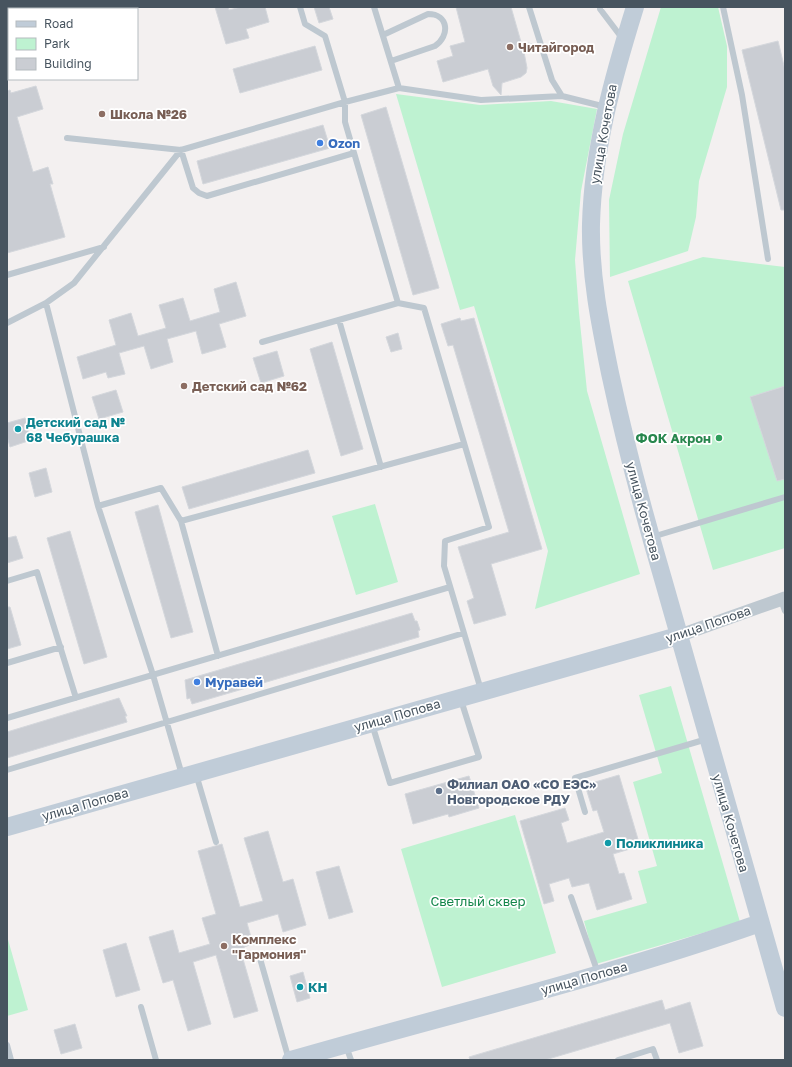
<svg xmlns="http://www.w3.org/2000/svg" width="792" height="1067" font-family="'Golos Text',sans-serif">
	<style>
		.green { fill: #bef2d1 }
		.building { fill: #cacdd3; stroke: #d4d7dc }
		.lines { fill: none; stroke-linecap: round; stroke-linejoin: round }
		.lane { stroke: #bec8d0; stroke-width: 6 }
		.street { stroke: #bec8d0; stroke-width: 13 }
		.secondary { stroke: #c0ccd8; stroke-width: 18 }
		.education-dot { fill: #8d6e63; stroke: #fff; stroke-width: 1.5 }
		.shop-dot { fill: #3f7fe0; stroke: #fff; stroke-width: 1.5 }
		.culture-dot { fill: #0f9aa8; stroke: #fff; stroke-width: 1.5 }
		.leisure-dot { fill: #2e9e5b; stroke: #fff; stroke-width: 1.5 }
		.service-dot { fill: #5c6f8a; stroke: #fff; stroke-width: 1.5 }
		.labels { text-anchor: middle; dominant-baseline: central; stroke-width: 3.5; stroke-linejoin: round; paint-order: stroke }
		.education-label { font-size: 13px; font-weight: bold; fill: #785e54; stroke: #fff; text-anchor: start }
		.street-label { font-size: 13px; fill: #47545f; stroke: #fff }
		.shop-label { font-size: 13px; font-weight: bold; fill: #366cbe; stroke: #fff; text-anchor: start }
		.culture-label { font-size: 13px; font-weight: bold; fill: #0d838f; stroke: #fff; text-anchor: start }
		.leisure-label { font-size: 13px; font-weight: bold; fill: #27864d; stroke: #fff; text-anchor: end }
		.service-label { font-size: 13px; font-weight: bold; fill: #4e5e75; stroke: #fff; text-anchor: start }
		.park-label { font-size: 13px; fill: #13864a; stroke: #fff }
	</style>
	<rect width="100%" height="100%" fill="#f3f0f0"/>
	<path class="green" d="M661,7H718L727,46V87L699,181L696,217L688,251L610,277L609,200L623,134Z
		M396,94L480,105L551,101L597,109L581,191L575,260L579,313L587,391L640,574L535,609L548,551L474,306L460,310Z
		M703,257L785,267V386L751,397L777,481L785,479V548L713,570L628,281Z
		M375,504L398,582L356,595L332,516Z
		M671,686L740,922L596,964L584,921L647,903L638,871L657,866L633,782L662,773L639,695Z
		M515,815L556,953L442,987L401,849Z
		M7,936L28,1010L7,1016Z"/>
	<path class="building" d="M215,7H228L229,10L241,7H265L269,22L246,29L249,38L226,44Z
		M314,7H329L333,19L319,23Z
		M456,7H511L521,42L534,44L524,52L527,68L526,73L521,77L502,83L501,95L493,86L488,69L443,82L437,61L453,56L450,46L465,42Z
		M778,41L785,70V210H781L742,50Z
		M315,46L322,70L240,93L233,69Z
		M36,86L43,109L17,117L33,172L48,167L53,184H50L65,237L7,253V91L10,90L11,93Z
		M386,107L439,288L413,295L361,115Z
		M323,125L330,148L203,184L197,161Z
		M236,282L246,316L219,324L226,347L202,354L196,331L167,339L173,362L151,369L144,346L119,353L125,374L108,378L106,372L83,379L77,357L116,345L109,320L131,313L138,336L166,328L159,305L183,298L190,321L220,312L214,289Z
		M460,318L461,321L474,318L542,549L491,564L506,615L474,624L467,601L474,598L458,547L509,532L453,345L448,346L441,324Z
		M398,333L402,349L391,352L386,337Z
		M332,342L363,449L341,456L310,349Z
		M277,351L284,376L261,383L253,358Z
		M785,386V479L777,481L750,397Z
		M116,390L123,412L99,419L92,397Z
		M25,418L31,440L10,447L7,436V423Z
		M308,450L315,473L189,509L182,487Z
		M46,468L52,492L35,497L29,473Z
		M158,505L193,632L171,638L135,512Z
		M70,531L107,657L84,664L47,538Z
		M16,536L23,558L7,563V538Z
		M7,607H10L21,645L7,649Z
		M412,613L415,621H417L420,630L418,631L419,637L192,704L190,698L187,699L185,680Z
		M119,698L127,716H125L127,722L7,758V732Z
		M619,775L640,846L613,854L619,874L624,873L632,899L597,910L589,883L572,887L569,878L549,884L554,901L544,904L520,821L565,808L569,820L561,823L567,843L604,832L597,810L593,811L585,785Z
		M469,776L479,808L449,817L448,814L413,824L405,794Z
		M268,831L283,882L293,879L306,925L283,932L278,914L247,923L253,944L244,947L245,950L241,952L258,1011L234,1018L216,955L193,962L211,1024L188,1031L173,980L163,983L149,937L173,930L179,953L210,944L202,918L216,914L198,851L222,844L240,907L263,901L244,838Z
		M339,866L353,912L329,919L316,872Z
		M126,943L140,990L116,997L103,950Z
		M303,972L310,998L297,1002L290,976Z
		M662,1000L665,1010L690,1002L703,1046L679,1053L670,1023L545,1060H470L469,1057Z
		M75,1024L82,1048L61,1054L54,1030Z"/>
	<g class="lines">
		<path class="lane" d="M374,7L399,88
			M529,7L552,80L562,96
			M600,7V9L622,38
			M723,7L742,95L768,259
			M383,35L428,14C449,14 450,36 435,46L391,61
			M67,138L181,150L345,102L325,36L305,24L300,7
			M181,150L193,188L199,193L207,196L354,153
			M7,275L104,247
			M46,303L98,506L153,675L182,775
			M339,320L381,467
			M7,323L46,303L74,283L181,150
			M262,342L398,303
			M98,506L161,488L181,521
			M652,537L785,497
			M7,581L37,572L76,698
			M781,600L785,611
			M218,656L181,521L464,444
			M7,663L61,647
			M481,690L444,566L445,541L489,527L424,308L398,303L345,122V102L399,88L481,100L562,96L606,107
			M7,718L450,587
			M372,724L390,783L479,757L461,700
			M7,770L464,633
			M196,774L216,842
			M585,812L575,778L707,739
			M571,897L598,973
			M259,955L289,1060
			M141,1007L156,1060
			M7,1045L11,1060
			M346,1046L351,1060
			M618,1060L653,1049L657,1060"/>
		<path class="street" d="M678,636L785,598"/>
		<path class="secondary" d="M635,7C613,78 593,149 591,224C590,275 600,324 610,373C625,443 643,511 663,579C703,722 743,865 785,1008
			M7,827L678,636
			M291,1060C447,1015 606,977 760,923"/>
	</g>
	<g class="education-dot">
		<circle cx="510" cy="47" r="4"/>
		<circle cx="102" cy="114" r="4"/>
		<circle cx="184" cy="386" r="4"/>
		<circle cx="224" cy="946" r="4"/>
	</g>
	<g class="shop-dot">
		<circle cx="320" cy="143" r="4"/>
		<circle cx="197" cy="682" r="4"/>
	</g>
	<g class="culture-dot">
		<circle cx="18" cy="429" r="4"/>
		<circle cx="608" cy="843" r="4"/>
		<circle cx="300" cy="987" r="4"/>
	</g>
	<circle class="leisure-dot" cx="719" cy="438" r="4"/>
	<circle class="service-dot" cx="439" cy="791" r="4"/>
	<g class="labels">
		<g class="education-label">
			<text x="518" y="47">Читайгород</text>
			<text x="110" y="114">Школа №26</text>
			<text x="192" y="386">Детский сад №62</text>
			<text x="232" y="939">Комплекс<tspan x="232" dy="15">"Гармония"</tspan></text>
		</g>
		<g class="street-label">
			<text transform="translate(603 134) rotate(-80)">улица Кочетова</text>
			<text transform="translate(644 511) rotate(75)">улица Кочетова</text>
			<text transform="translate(708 624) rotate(-19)">улица Попова</text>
			<text transform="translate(397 715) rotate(-16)">улица Попова</text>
			<text transform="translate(85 804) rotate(-16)">улица Попова</text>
			<text transform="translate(731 823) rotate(74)">улица Кочетова</text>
			<text transform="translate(584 978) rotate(-16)">улица Попова</text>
		</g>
		<g class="shop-label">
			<text x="328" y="143">Ozon</text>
			<text x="205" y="682">Муравей</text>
		</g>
		<g class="culture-label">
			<text x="26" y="422">Детский сад №<tspan x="26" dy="15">68 Чебурашка</tspan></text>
			<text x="616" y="843">Поликлиника</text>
			<text x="308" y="987">КН</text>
		</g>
		<g class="leisure-label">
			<text x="711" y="438">ФОК Акрон</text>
		</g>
		<g class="service-label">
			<text x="447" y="784">Филиал ОАО «СО ЕЭС»<tspan x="447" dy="15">Новгородское РДУ</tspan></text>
		</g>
		<g class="park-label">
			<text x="478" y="901">Светлый сквер</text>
		</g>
	</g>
	<rect width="792" height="1067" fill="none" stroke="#47545f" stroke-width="16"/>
	<rect x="8" y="8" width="130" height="72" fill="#ffffff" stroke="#b5bbbf"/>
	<rect x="16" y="21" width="20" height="6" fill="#c0ccd8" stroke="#b5bbbf"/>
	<text x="44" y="28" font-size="12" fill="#47545f">Road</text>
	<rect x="16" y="38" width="20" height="12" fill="#bef2d1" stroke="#b5bbbf"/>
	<text x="44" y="48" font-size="12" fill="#47545f">Park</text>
	<rect x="16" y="58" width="20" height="12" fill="#cacdd3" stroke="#b5bbbf"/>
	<text x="44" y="68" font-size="12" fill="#47545f">Building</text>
</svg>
